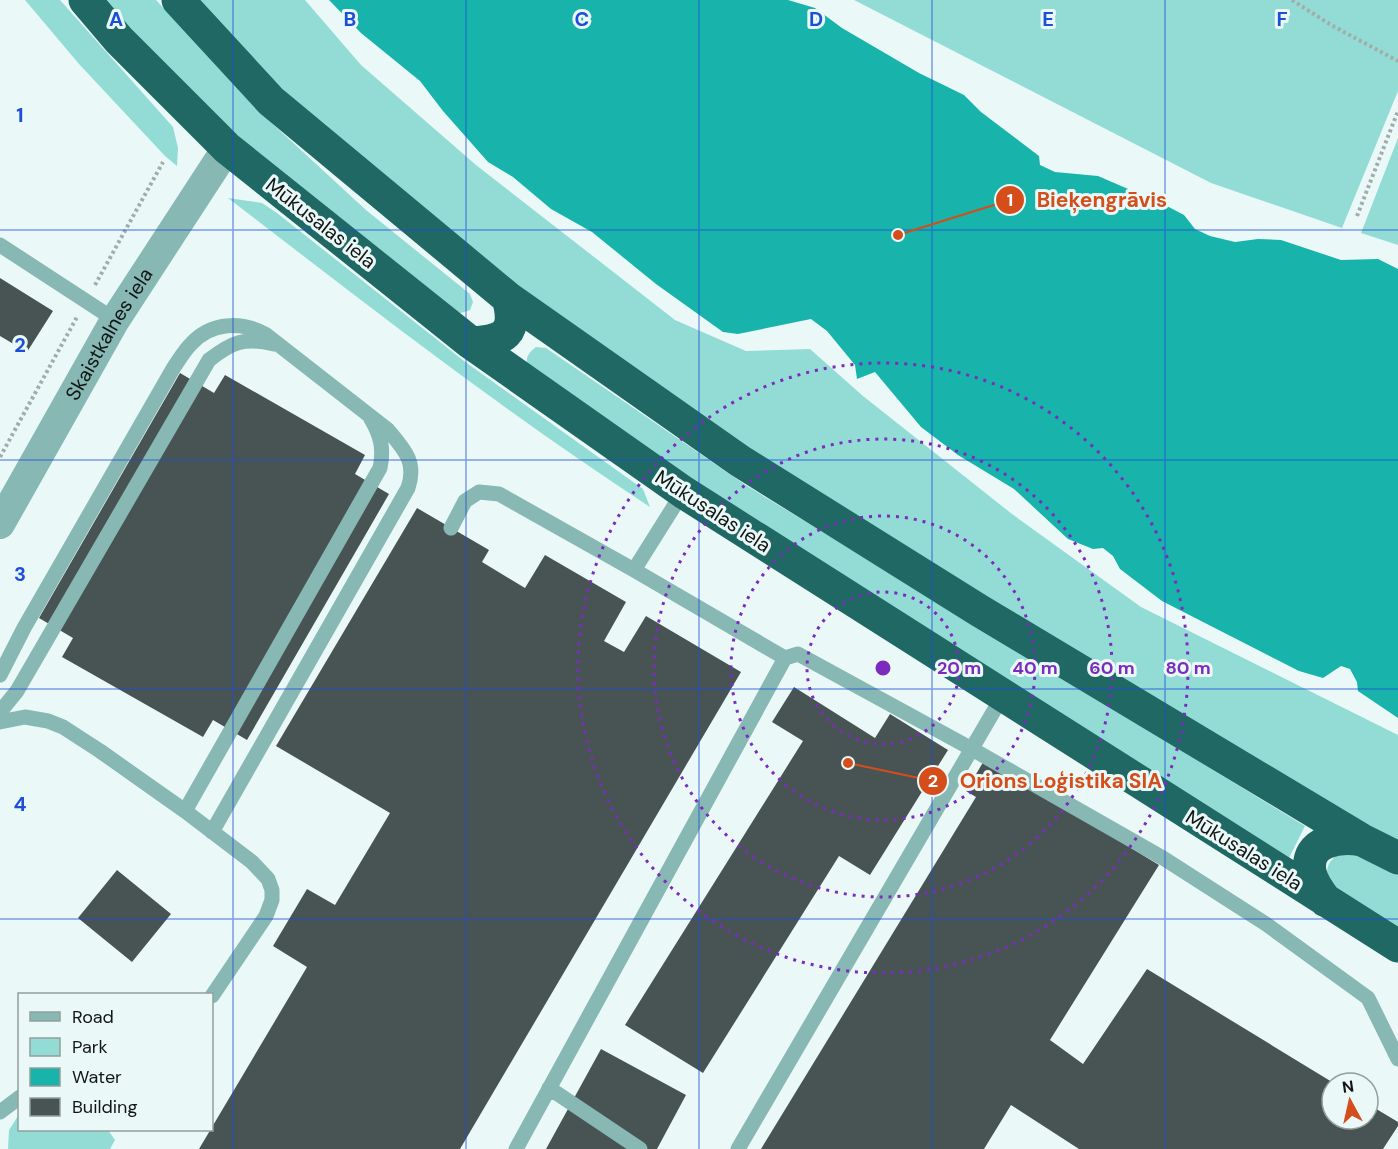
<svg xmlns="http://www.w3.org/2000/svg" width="1398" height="1149" font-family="'DM Sans',sans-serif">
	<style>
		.green { fill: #93dcd5 }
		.water { fill: #18b3aa }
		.building { fill: #485453 }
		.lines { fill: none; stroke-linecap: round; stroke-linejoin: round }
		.path { stroke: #a1adab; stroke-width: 4; stroke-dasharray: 3 3; stroke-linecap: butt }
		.lane { stroke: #87b8b3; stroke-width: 15 }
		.street { stroke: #87b8b3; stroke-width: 30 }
		.highway { stroke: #206863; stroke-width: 33 }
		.grid { fill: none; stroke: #1d4ed8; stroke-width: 1.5; stroke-opacity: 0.55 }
		.ring { fill: none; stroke: #7b2cbf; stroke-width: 3; stroke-dasharray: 3 6 }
		.labels { text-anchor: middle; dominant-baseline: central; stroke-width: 6; stroke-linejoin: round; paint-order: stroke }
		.street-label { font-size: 20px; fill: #111615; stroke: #eaf9f7 }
		.grid-label { font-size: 20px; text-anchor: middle; font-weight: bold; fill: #1d4ed8; stroke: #eaf9f7; stroke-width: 6; stroke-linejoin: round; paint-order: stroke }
		.centre { fill: #7b2cbf; stroke: #eaf9f7; stroke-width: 3 }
		.ring-label { font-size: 18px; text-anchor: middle; font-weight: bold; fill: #7b2cbf; stroke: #eaf9f7; stroke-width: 6; stroke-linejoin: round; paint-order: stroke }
		.leader { fill: none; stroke: #d44d1b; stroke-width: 2 }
		.callout-dot { fill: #d44d1b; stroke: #eaf9f7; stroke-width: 2 }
		.mark-label { font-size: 18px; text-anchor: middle; font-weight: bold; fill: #fff }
		.callout-label { font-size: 21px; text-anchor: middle; font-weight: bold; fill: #d44d1b; stroke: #eaf9f7; stroke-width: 6; stroke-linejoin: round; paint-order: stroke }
	</style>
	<rect width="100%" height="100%" fill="#eaf9f7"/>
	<path class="green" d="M25,0H60L173,127L178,148L177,166L165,156L79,64Z
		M104,0H156L264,116L366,210L470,294L473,302L470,310L461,313L449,311C330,212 203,118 104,0Z
		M200,0H305L361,65L476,165L675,320L746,351L810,349L863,396L1012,514L1141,607L1398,735V842L1343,814L722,436L443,234L333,138L256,63Z
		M854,0H1398V91L1342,228L1211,183Z
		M1398,138V245L1361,233Z
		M228,198L262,203L277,213L464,361L643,489L650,507C503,411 366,304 228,198Z
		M536,347L546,348L747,486L1305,826L1289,858L731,509L528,370C525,359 527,354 536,347Z
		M1350,850L1398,874V928L1332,887C1320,868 1331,855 1350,850Z
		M18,1116H19L20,1130H108L115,1140L110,1149H8L9,1130Z"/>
	<path class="water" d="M329,0H788L815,8L842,28L919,73L964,95L981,112L1039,156L1040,165L1055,172L1098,176L1163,204L1184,215L1195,229L1210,236L1235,242L1258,239L1281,240L1341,260L1378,259L1398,269V718L1358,691L1357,682L1350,669L1341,666L1323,678L1299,671L1162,601L1120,569L1113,556L1103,548L1093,549L1068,539L1014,489L958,455L921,427L875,372L857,379L855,365L827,331L811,319L738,334L723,332L656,284L592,232L551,209L513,177L488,162L443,111L420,81L361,33Z"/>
	<path class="building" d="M0,278L53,311L27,352L0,336Z
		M180,373L214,393L225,375L365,455L355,474L389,494L247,740L213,720L203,737L62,657L73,638L39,618Z
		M417,508L489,550L482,562L525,588L545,555L626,602L604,641L624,652L646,616L741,672L460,1149H199L307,967L273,946L307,889L335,905L390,813L276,746Z
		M794,687L875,738L890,714L948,750L870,875L839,856L703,1073L625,1025L803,741L772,722Z
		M985,759L1159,865L1050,1040L1083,1064L1147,969L1332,1082V1119H1368V1104L1398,1122V1126L1383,1149H1079L1011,1105L984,1149H761L976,797L966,791Z
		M117,870L171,914L132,962L78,918Z
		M601,1049L686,1095L657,1149H546Z"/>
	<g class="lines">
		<path class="path" d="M1292,0L1331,25L1398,61
			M1357,216L1398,111
			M95,285L163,162
			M0,457L77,317"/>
		<path class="lane" d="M0,245L115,320
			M451,528L465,501L479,492L499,494L634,570L785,658
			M634,570L683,492
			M0,675L24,628L174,367C179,360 184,351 191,344C211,322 241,321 265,334L388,430C404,449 417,462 408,488L212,832
			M0,712L17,691L209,360C232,342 244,337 274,344
			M0,722L25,717L48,721L63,727L100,751L185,811L252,862L268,879L272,890V900L266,916L212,996
			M185,811L380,468C384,449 381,436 371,419
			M549,1088L640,1149
			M0,1112L20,1097
			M516,1149L785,658L798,654L972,749L1163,858L1266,924L1368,998L1398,1059
			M738,1149L1002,697"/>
		<path class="street" id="s1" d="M0,524L115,320L227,148"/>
		<path class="highway" d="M85,0L119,40L227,148L471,343L683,492L1398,946
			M178,0L271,101L508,298L740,461L980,611L1362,840L1398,858
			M471,343C505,341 518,333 508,298
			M1326,901C1319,892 1312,883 1310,872C1305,840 1340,836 1362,840"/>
	</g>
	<path class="grid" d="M233,0V1149M466,0V1149M699,0V1149M932,0V1149M1165,0V1149M0,230H1398M0,460H1398M0,689H1398M0,919H1398"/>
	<g class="ring">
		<circle cx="883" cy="668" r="76"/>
		<circle cx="883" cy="668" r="152"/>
		<circle cx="883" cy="668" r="229"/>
		<circle cx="883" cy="668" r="305"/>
	</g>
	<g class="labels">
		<g class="street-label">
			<text transform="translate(321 223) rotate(38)">Mūkusalas iela</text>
			<text stroke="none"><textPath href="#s1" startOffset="219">Skaistkalnes iela</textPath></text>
			<text transform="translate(713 511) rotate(33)">Mūkusalas iela</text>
			<text transform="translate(1244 850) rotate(32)">Mūkusalas iela</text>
		</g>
	</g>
	<g class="grid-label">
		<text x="116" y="26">A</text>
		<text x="350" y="26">B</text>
		<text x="582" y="26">C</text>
		<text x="816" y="26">D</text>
		<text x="1048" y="26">E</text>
		<text x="1282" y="26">F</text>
		<text x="20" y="122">1</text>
		<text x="20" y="352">2</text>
		<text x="20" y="581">3</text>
		<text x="20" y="811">4</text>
	</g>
	<circle cx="883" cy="668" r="9" class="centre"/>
	<g class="ring-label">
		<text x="959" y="674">20 m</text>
		<text x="1035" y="674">40 m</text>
		<text x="1112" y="674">60 m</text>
		<text x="1188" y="674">80 m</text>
	</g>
	<path class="leader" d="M898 235L1010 200M848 763L933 781"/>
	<g class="callout-dot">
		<circle cx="898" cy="235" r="6"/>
		<circle cx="848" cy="763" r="6"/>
		<circle cx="1010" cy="200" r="15"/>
		<circle cx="933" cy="781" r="15"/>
	</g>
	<g class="mark-label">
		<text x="1010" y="206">1</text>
		<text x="933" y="787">2</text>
	</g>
	<g class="callout-label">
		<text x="1102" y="207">Bieķengrāvis</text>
		<text x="1061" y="788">Orions Loģistika SIA</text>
	</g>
	<rect x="18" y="993" width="195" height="138" fill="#eaf9f7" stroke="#939e9d" stroke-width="1.5"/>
	<rect x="30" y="1012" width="30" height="9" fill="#87b8b3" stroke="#939e9d" stroke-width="1.5"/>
	<text x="72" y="1023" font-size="18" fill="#111615">Road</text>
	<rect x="30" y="1038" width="30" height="18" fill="#93dcd5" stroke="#939e9d" stroke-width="1.5"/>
	<text x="72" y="1053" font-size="18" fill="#111615">Park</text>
	<rect x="30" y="1068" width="30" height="18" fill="#18b3aa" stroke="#939e9d" stroke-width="1.5"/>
	<text x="72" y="1083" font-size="18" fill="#111615">Water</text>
	<rect x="30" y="1098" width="30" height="18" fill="#485453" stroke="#939e9d" stroke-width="1.5"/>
	<text x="72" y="1113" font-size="18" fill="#111615">Building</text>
	<g transform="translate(1350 1101) rotate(352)"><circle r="28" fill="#eaf9f7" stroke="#939e9d" stroke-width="1.5"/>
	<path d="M0-4.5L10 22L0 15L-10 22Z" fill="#d44d1b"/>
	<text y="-9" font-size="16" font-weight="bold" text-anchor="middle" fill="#111615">N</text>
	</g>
</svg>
